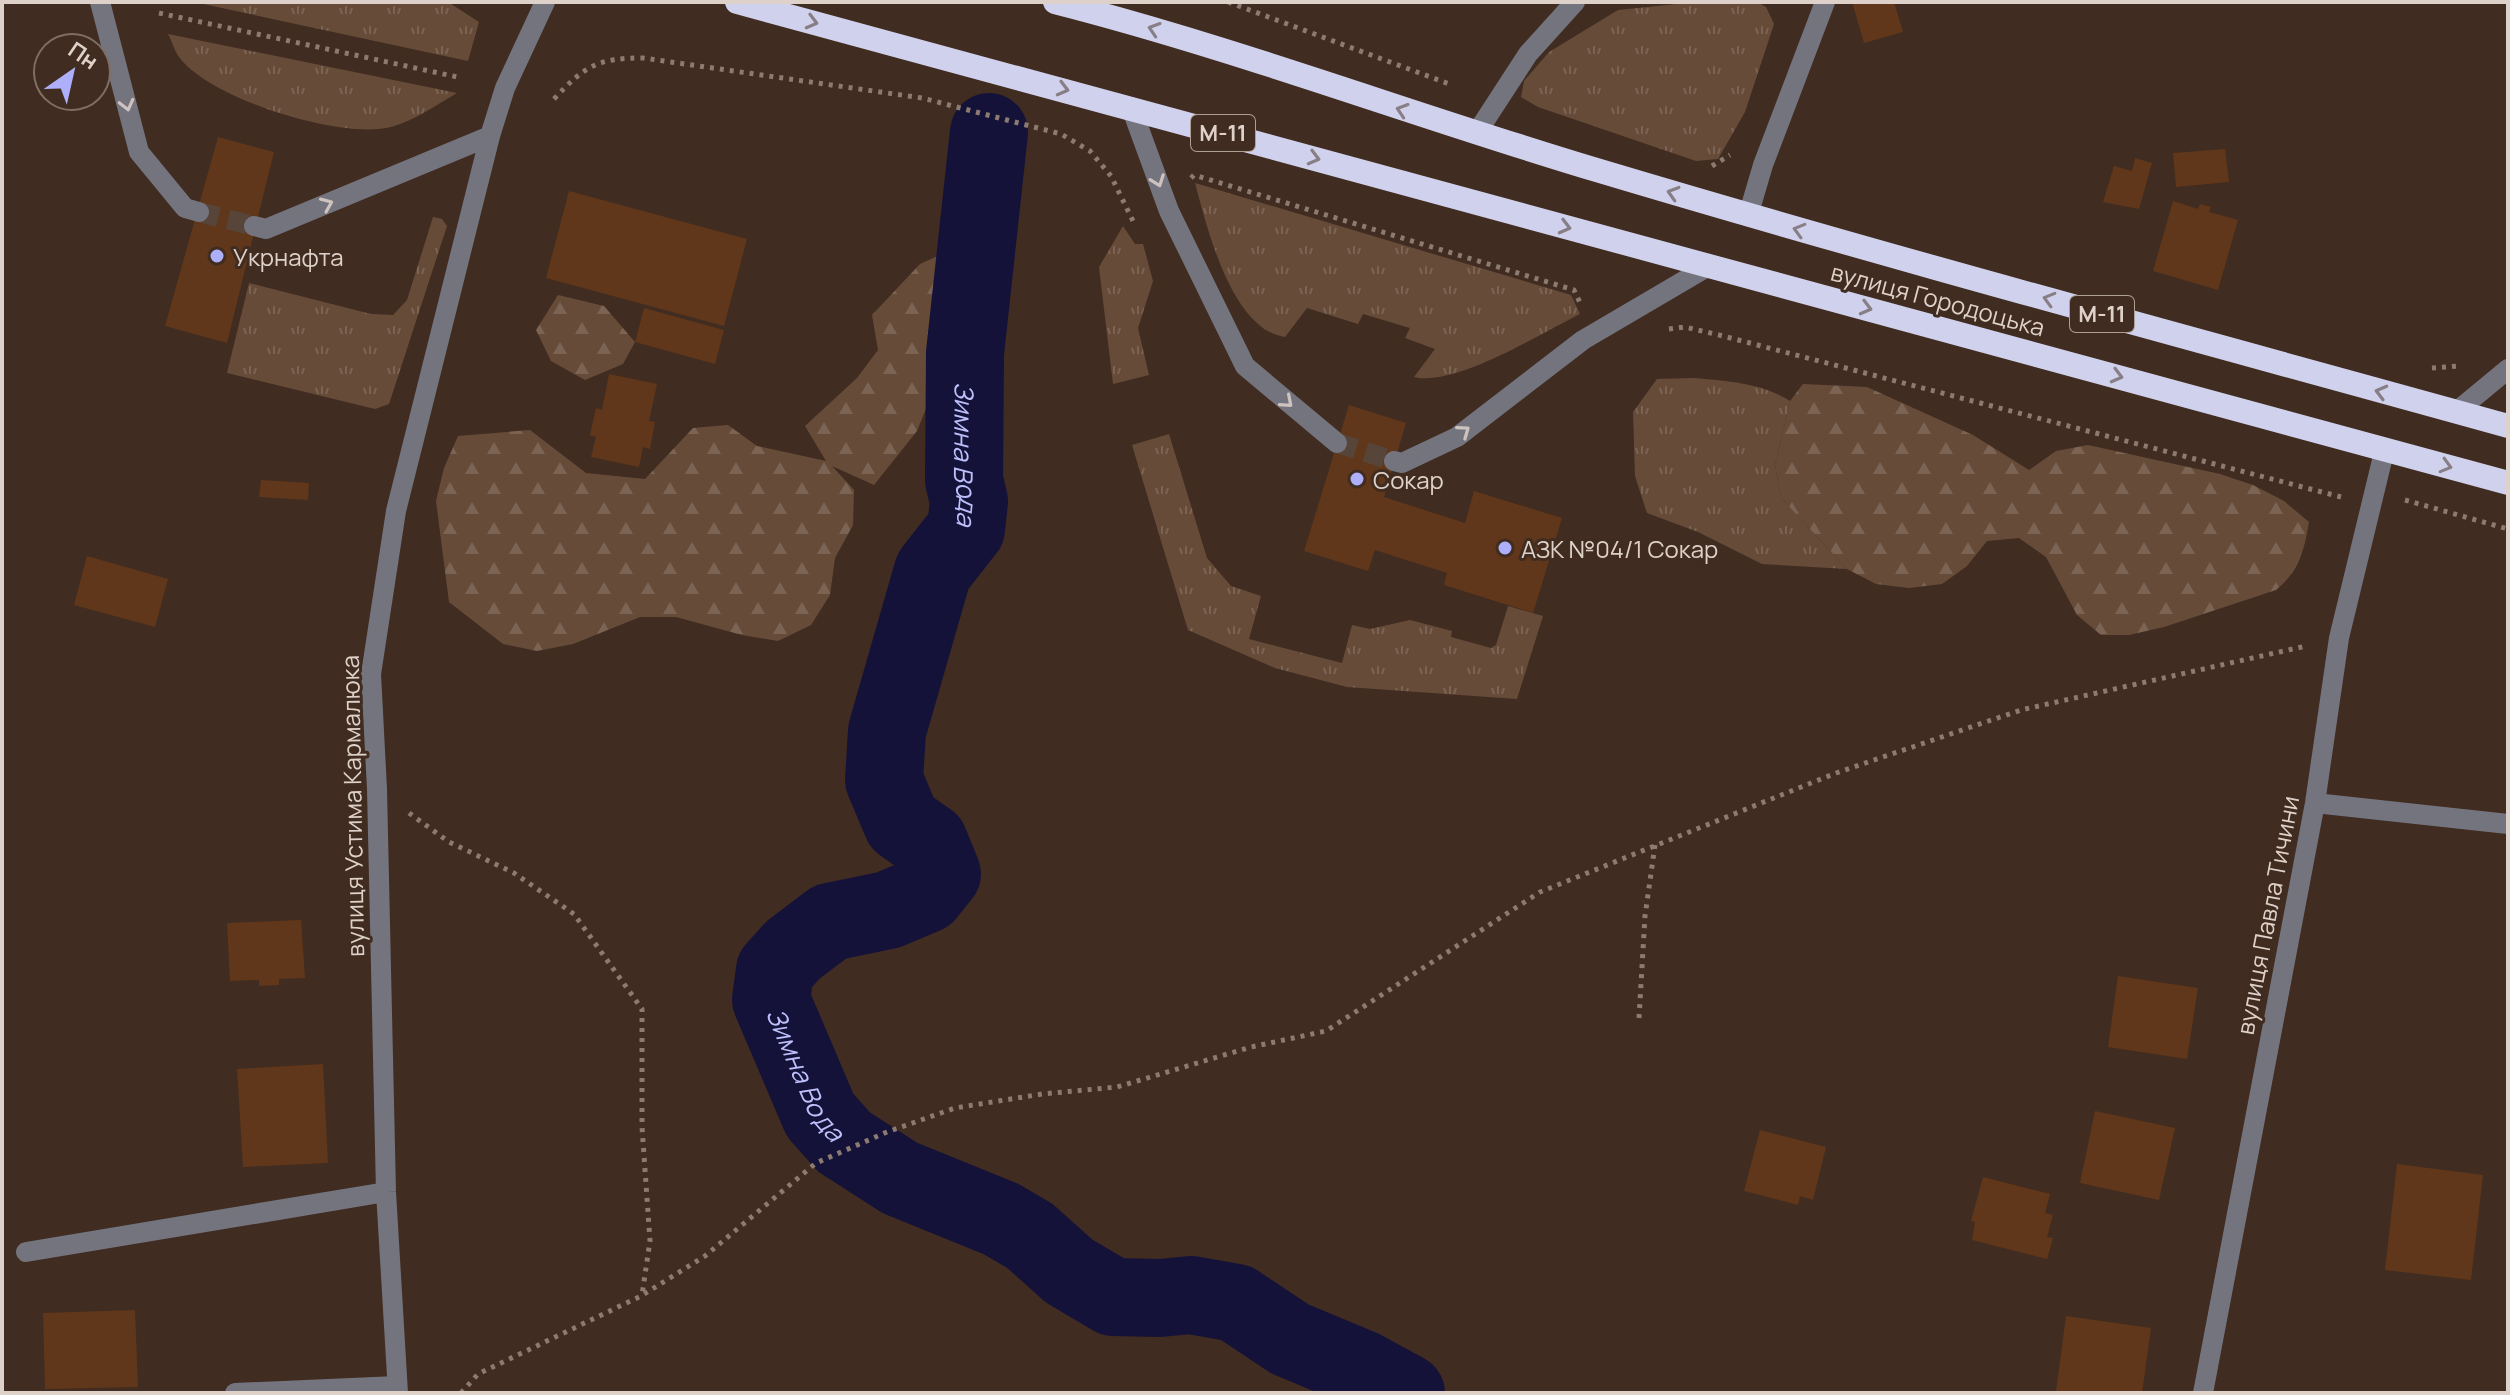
<svg xmlns="http://www.w3.org/2000/svg" width="2510" height="1395" font-family="Manrope,sans-serif">
	<style>
		.grass { fill: url(#grass-tufts) }
		.forest { fill: url(#forest-firs) }
		.lines { fill: none; stroke-linecap: round; stroke-linejoin: round }
		.river { stroke: #151239; stroke-width: 78 }
		.building { fill: #60371a }
		.minor-tunnel { stroke: #584539; stroke-width: 20; stroke-dasharray: 20 10; stroke-linecap: butt }
		.path { stroke: #8c7b71; stroke-width: 5; stroke-dasharray: 4 6; stroke-linecap: butt }
		.minor { stroke: #74747f; stroke-width: 20 }
		.highway { stroke: #d0d1ec; stroke-width: 24 }
		.oneway { stroke: #887e86 }
		.oneway2 { stroke: #cec3be }
		.poi-dot { fill: #adaffb; stroke: #402c20; stroke-width: 3 }
		.labels { text-anchor: middle; dominant-baseline: central; stroke-width: 6; stroke-linejoin: round; paint-order: stroke }
		.shield { fill: #402c20; stroke: #afa096; stroke-width: 2 }
		.shield-label { font-size: 22px; font-weight: bold; fill: #ded1c9 }
		.poi-label { font-size: 24px; fill: #ded1c9; stroke: #402c20; text-anchor: start }
		.street-label { font-size: 24px; fill: #ded1c9; stroke: #402c20 }
		.water-label { font-size: 26px; font-style: italic; fill: #bdbffa; stroke: #402c20 }
	</style>
	<defs>
		<pattern id="grass-tufts" width="24" height="20" patternUnits="userSpaceOnUse" patternTransform="scale(2)"><rect width="24" height="20" fill="#674b39"/><path d="M3 7l-1-3M5 7V3M7 7l1-3M15 17l-1-3M17 17v-4M19 17l1-3" fill="none" stroke="#7c6454"/></pattern>
		<pattern id="forest-firs" width="22" height="20" patternUnits="userSpaceOnUse" patternTransform="scale(2)"><rect width="22" height="20" fill="#674b39"/><path d="M5 1l3.5 6h-7zM16 11l3.5 6h-7z" fill="#7c6454"/></pattern>
	</defs>
	<rect width="100%" height="100%" fill="#402c20"/>
	<path class="grass" d="M194,2H448L479,22L468,61Z
		M1696,2H1757L1766,7L1774,24L1745,112L1718,159L1696,161L1538,107L1521,97L1524,81L1549,52L1618,10Z
		M168,34L457,93C436,105 414,121 391,127C341,140 210,99 179,57C174,50 172,41 168,34Z
		M1195,183L1571,295L1580,314C1541,333 1456,387 1414,377L1435,349L1405,338L1410,328L1363,314L1358,324L1307,308L1285,337C1231,329 1207,227 1195,183Z
		M433,217L442,219L447,226L389,404L375,409L227,373L249,283L371,314L393,315L407,300Z
		M1123,226L1135,244H1143L1153,281L1138,328L1149,375L1113,384L1099,267Z
		M1694,378C1727,381 1762,383 1790,401L1775,465L1781,498L1847,569L1762,564L1698,532L1647,513L1635,476L1633,412L1657,379Z
		M1169,434L1207,558L1231,586L1261,596L1249,639L1342,663L1352,625L1370,629L1410,620L1452,631L1451,637L1491,648L1496,645L1508,606L1543,616L1517,699L1347,687L1275,668L1188,630L1132,445Z"/>
	<path class="forest" d="M953,249L988,256L1010,282L994,312L968,337L930,399L917,431L874,485L832,466L854,490L853,525L835,558L830,595L811,625L778,641L742,635L676,617H640L573,644L537,651L503,644L449,602L436,501L444,468L458,436L530,430L586,473L645,479L693,428L728,425L757,446L826,461L805,426L857,378L878,350L872,315L920,264Z
		M558,295L604,306L635,342L623,364L585,380L551,361L536,330Z
		M1803,384L1867,387L1973,435L2029,470L2056,451L2088,445L2220,474L2253,485L2284,501L2309,522C2304,552 2299,571 2276,590L2164,627L2129,635H2101L2077,615L2046,557L2019,538L1987,541L1967,566L1942,584L1909,588L1876,584L1847,569L1781,498L1775,465L1790,401Z"/>
	<g class="lines">
		<path class="river" id="s1" d="M989,132L965,353L964,480L969,501L966,529L933,571L887,731L884,780L902,823L929,842L942,874L926,894L888,910L830,922L793,950L775,970L771,1000L820,1115L844,1142L900,1178L1001,1219L1030,1236L1069,1271L1113,1297L1160,1298L1191,1295L1236,1303L1290,1339L1362,1369L1406,1393"/>
	</g>
	<path class="building" d="M1852,2H1894L1903,32L1864,43Z
		M218,137L274,152L227,343L165,326Z
		M2225,149L2229,182L2176,187L2173,153Z
		M2135,158L2152,163L2139,209L2103,202L2114,166L2132,171Z
		M569,191L747,239L724,326L546,278Z
		M2173,201L2198,209L2200,204L2211,207L2209,212L2238,220L2218,290L2153,271Z
		M644,308L724,330L715,364L635,342Z
		M609,374L657,384L649,421L655,422L650,449L643,447L639,467L591,457L596,437L590,435L596,408L602,410Z
		M1349,405L1406,423L1384,497L1465,523L1474,491L1562,518L1533,613L1444,585L1447,573L1375,550L1368,571L1304,551Z
		M261,480L309,483L308,500L259,497Z
		M87,556L168,579L155,627L74,605Z
		M301,920L305,978L279,979V985L259,986V980L230,981L227,923Z
		M2118,976L2198,988L2187,1059L2108,1047Z
		M323,1064L328,1163L243,1167L237,1069Z
		M2095,1111L2175,1128L2159,1200L2080,1183Z
		M1760,1130L1826,1147L1813,1200L1800,1196L1798,1205L1744,1191Z
		M2397,1164L2483,1175L2471,1280L2385,1270Z
		M1983,1177L2050,1194L2045,1213L2053,1215L2047,1237L2053,1238L2047,1259L1972,1240L1975,1222L1971,1221Z
		M135,1310L138,1387L45,1389L43,1313Z
		M2066,1316L2151,1328L2142,1393L2056,1391Z"/>
	<g class="lines">
		<path class="minor-tunnel" d="M199,212L254,226
			M1337,443L1394,461"/>
		<path class="path" d="M1228,2L1452,85
			M159,13L462,78
			M554,99C585,66 597,58 643,58L922,98L1061,134L1090,151L1111,176L1134,223
			M1712,166L1730,155
			M1191,178L1194,175L1574,290L1582,307
			M1669,329L1685,327L1723,336L2341,497
			M2432,368L2458,366
			M2405,500L2508,529
			M409,813L449,842L514,873L574,914L642,1009V1127L650,1241L642,1295
			M1639,1018L1645,916L1655,845
			M461,1393L478,1374L641,1296L705,1256L816,1163L887,1132L955,1108L1042,1094L1117,1087L1251,1047L1326,1031L1540,892L1836,773L2021,710L2306,646"/>
		<path class="minor" d="M100,2L139,152L185,208L199,212
			M1131,107L1169,211L1245,366L1337,443
			M1476,134L1528,54L1575,2
			M1748,216L1763,165L1825,2
			M254,226L266,229L490,136
			M2456,412L2508,369
			M1394,461L1402,463L1457,437L1583,340L1709,266
			M2315,803L2508,824
			M26,1252L386,1192
			M235,1393L397,1386
			M398,1393L386,1192L377,789L371,674L396,511L490,136L505,88L545,2
			M2203,1393L2315,803L2339,638L2385,448"/>
		<path class="highway" d="M737,2L2508,483
			M1055,2C1239,49 1418,117 1600,171C1901,261 2205,342 2508,426"/>
	</g>
	<defs><path id="oneway-chevron" d="M-2-3.5L2.5 0L-2 3.5" fill="none" stroke-width="1.6" stroke-linecap="round" stroke-linejoin="round" transform="scale(2)"/></defs>
	<g class="oneway">
		<use href="#oneway-chevron" transform="translate(812 22) rotate(15)"/>
		<use href="#oneway-chevron" transform="translate(1154 29) rotate(-162)"/>
		<use href="#oneway-chevron" transform="translate(1063 89) rotate(15)"/>
		<use href="#oneway-chevron" transform="translate(1402 110) rotate(-162)"/>
		<use href="#oneway-chevron" transform="translate(1314 158) rotate(15)"/>
		<use href="#oneway-chevron" transform="translate(1673 193) rotate(-163)"/>
		<use href="#oneway-chevron" transform="translate(1565 227) rotate(15)"/>
		<use href="#oneway-chevron" transform="translate(1799 230) rotate(-164)"/>
		<use href="#oneway-chevron" transform="translate(2049 299) rotate(-164)"/>
		<use href="#oneway-chevron" transform="translate(1866 308) rotate(15)"/>
		<use href="#oneway-chevron" transform="translate(2117 376) rotate(15)"/>
		<use href="#oneway-chevron" transform="translate(2381 392) rotate(-165)"/>
		<use href="#oneway-chevron" transform="translate(2446 466) rotate(16)"/>
	</g>
	<g class="oneway2">
		<use href="#oneway-chevron" transform="translate(127 105) rotate(76)"/>
		<use href="#oneway-chevron" transform="translate(1158 181) rotate(70)"/>
		<use href="#oneway-chevron" transform="translate(327 204) rotate(-23)"/>
		<use href="#oneway-chevron" transform="translate(1287 402) rotate(41)"/>
		<use href="#oneway-chevron" transform="translate(1464 431) rotate(-36)"/>
	</g>
	<g class="poi-dot">
		<circle cx="217" cy="256" r="8"/>
		<circle cx="1357" cy="479" r="8"/>
		<circle cx="1505" cy="548" r="8"/>
	</g>
	<g class="labels">
		<g class="shield">
			<rect x="1191" y="115" width="64" height="36" rx="6"/>
			<rect x="2070" y="296" width="64" height="36" rx="6"/>
		</g>
		<g class="shield-label">
			<text x="1223" y="133">М-11</text>
			<text x="2102" y="314">М-11</text>
		</g>
		<g class="poi-label">
			<text x="233" y="256">Укрнафта</text>
			<text x="1373" y="479">Сокар</text>
			<text x="1521" y="548">АЗК №04/1 Сокар</text>
		</g>
		<g class="street-label">
			<text transform="translate(1938 299) rotate(15)">вулиця Городоцька</text>
			<text transform="translate(352 806) rotate(-91)">вулиця Устима Кармалюка</text>
			<text transform="translate(2267 915) rotate(-79)">вулиця Павла Тичини</text>
		</g>
		<g class="water-label">
			<text stroke="none"><textPath href="#s1" startOffset="324">Зимна Вода</textPath></text>
			<text stroke="none"><textPath href="#s1" startOffset="1094">Зимна Вода</textPath></text>
		</g>
	</g>
	<rect width="2510" height="1395" fill="none" stroke="#ded1c9" stroke-width="8"/>
	<g transform="translate(72 72) rotate(34)"><circle r="38" fill="#402c20" stroke="#7f6e64" stroke-width="2"/>
	<path d="M0-6L14 30L0 20L-14 30Z" fill="#adaffb"/>
	<text y="-12" font-size="22" font-weight="bold" text-anchor="middle" fill="#ded1c9">Пн</text>
	</g>
</svg>
